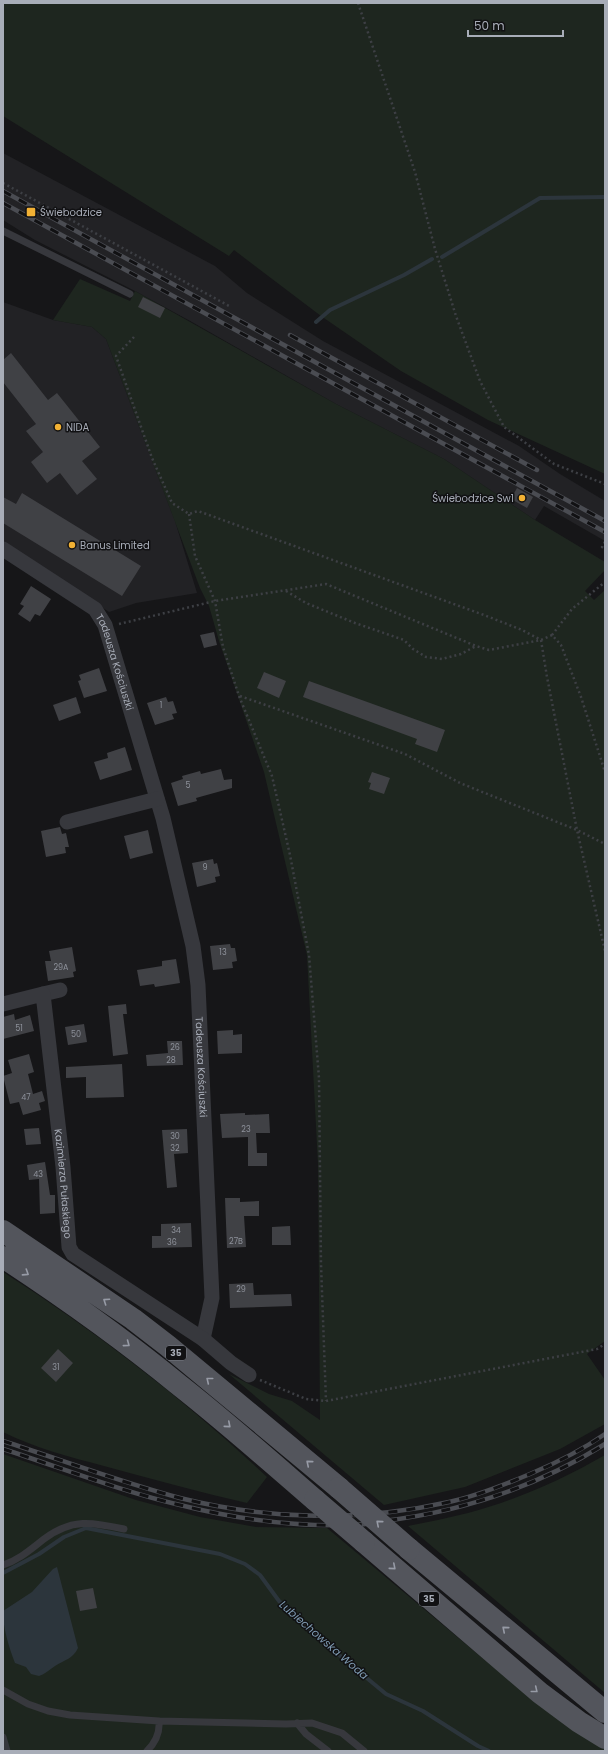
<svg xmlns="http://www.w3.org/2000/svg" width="608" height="1754" font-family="Poppins,sans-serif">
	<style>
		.built { fill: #222225 }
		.green { fill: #1e261f }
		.water { fill: #2c353c }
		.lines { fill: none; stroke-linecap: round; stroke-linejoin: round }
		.stream { stroke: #2c353c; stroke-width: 4 }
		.building { fill: #404145 }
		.path { stroke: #3d3f44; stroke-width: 2.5; stroke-dasharray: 2 3; stroke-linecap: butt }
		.service { stroke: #37383d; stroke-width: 7 }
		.minor { stroke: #37383d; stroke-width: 15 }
		.primary { stroke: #53555c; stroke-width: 22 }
		.rail-casing { stroke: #4a4c52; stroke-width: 4.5 }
		.rail { stroke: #111113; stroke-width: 3; stroke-dasharray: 9; stroke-linecap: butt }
		.primary-bridge { stroke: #53555c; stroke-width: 22 }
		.oneway { stroke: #979ba6 }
		.poi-dot { fill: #f2b134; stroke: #111113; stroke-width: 1.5 }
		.labels { text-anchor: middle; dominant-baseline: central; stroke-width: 3; stroke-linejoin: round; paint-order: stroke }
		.number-label { font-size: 8px; fill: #8e929b }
		.shield { fill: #111113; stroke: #7b7e86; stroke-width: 1 }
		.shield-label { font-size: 9px; font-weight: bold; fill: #a8adb8 }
		.poi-label { font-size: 10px; fill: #a8adb8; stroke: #111113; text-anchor: start }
		.street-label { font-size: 10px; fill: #a8adb8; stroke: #111113 }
		.water-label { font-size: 11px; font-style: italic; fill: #7f9bb3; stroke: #111113 }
	</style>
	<rect width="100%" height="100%" fill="#161618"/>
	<path class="built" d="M3,153L215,266L247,293L323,341L519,446L560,474L605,501V541L544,506L535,520L444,459L336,404L192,322L135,291L35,240L3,220Z
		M3,302L53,320L92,327L106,339L175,521L197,593L136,603L109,612L46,569L12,549L3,541Z"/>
	<path class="green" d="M3,3H605V474L488,420L401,371L321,316L234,250L229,256L3,116Z
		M80,279L130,301L135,291L336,404L444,459L535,520L605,562V570L585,591L594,600L605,590V1341L587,1354L605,1380V1424L560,1449L465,1487L384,1505L229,1374L269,1394L292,1401L320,1420L318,1164L307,955L264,772L219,641L209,606L200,588L106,339L92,327L53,320Z
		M3,1272C97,1332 186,1401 267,1477L247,1503C199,1492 152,1479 104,1466C70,1457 35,1448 3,1432Z
		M3,1454L136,1500L200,1517L256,1527L327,1528L541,1707L605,1749V1751H3Z
		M605,1455V1693L408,1526C428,1522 448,1518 468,1513C516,1500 562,1480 605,1455Z"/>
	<path class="water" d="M57,1567L78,1648C73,1659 64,1660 55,1666C49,1670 45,1674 39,1676L31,1674L26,1667L15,1663C9,1647 3,1629 3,1611L32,1592L53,1569Z"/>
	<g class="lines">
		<path class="stream" d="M442,257L540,198L605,197
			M316,322L330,310L404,275L432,259
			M3,1573L39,1554L64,1537L86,1528L220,1554L245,1564L260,1575L279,1601L321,1640L386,1694L423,1711L478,1746L489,1751"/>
	</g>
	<path class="building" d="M143,297L165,308L160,318L138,307Z
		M11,353L48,400L57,393L100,447L82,461L97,479L77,495L60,473L47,483L31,462L43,452L26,431L36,424L3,382V360Z
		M517,488L533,497L527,508L511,499Z
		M22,493L141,566L122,596L3,523V497L16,504Z
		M31,586L51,599L40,616L35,614L30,622L18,614L24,606L20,604Z
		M214,632L217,645L204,648L200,635Z
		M99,668L107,691L84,698L78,681L81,680L79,675Z
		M264,672L286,681L279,698L257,688Z
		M309,681L445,730L437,752L415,744L417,739L303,697Z
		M76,697L81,713L59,721L53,705Z
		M166,697L168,702L173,701L177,713L172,714L174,719L155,725L147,703Z
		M125,747L132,770L100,780L94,762L108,758L107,753Z
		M221,769L224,780L232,779V788L196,798L197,801L178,806L171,783L183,779L182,776L200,771L201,774Z
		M372,772L390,778L384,794L369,789L371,783L368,782Z
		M60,827L62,834L66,833L69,847H65L66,853L46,857L41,831Z
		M148,830L153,853L130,859L124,836Z
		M213,859L214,864L217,863L220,876L215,877L216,882L197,887L192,863Z
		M230,944L231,948H235L237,961L232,962L233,968L213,970L210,946Z
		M72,947L76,971L73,972L74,977L48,981L45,961H51L49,951Z
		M176,959L180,983L155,987L154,984L140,986L137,970L162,966V961Z
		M126,1004L127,1014H123L128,1054L113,1056L108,1006Z
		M14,1014L15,1020L30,1015L34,1031L3,1039V1017Z
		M84,1024L87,1042L68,1045L65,1027Z
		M233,1030V1035L242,1034V1053L218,1054L217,1031Z
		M167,1041H182L183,1065L147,1066L146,1055L168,1053Z
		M29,1054L34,1072L28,1074L33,1094L42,1091L45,1101L39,1103L41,1110L23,1115L19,1102L10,1104L3,1076L12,1073L8,1060Z
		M122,1064L124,1097L86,1098V1077L66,1078V1067Z
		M245,1113V1115L269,1114L270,1133H256L257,1153H267V1166H248V1137L222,1138L220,1114Z
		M39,1128L41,1144L26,1145L24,1129Z
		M187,1129L188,1153L174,1154L177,1187L167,1188L162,1130Z
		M45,1162L50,1195H55V1213L40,1214L39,1179L29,1180L27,1165Z
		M225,1198H240V1202L259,1201V1216H244L246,1247L227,1248Z
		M191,1223L192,1247L152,1248V1236H161V1224Z
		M290,1226L291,1245H272V1227Z
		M253,1283L254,1295L291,1294L292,1306L230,1308L229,1284Z
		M58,1349L73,1363L56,1382L41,1368Z
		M93,1588L97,1608L80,1611L76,1591Z"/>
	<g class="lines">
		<path class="path" d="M358,3L415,172L435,249L456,316L480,381L504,427L554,464L605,484
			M3,183L231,307
			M134,337L116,356L152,458L172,503L189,514L198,511L484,615L522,630L541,640L547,677L577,830L605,951
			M189,514L195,556L215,601L223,647L239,696L272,776L290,855L309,955L319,1078L321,1264L326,1401
			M605,542L602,547L605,549
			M286,591L306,603L355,623L404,640L413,649L426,657L442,659L461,654L476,646
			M119,624L215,601L326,584L476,646L489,650L541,640L552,635L561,645L581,697L605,772
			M552,635L572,609L605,582
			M240,696L405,754L460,783L577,830L605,844
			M260,1380L306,1399L326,1401L597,1349L605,1344"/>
		<path class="service" d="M3,231L130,294
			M3,1565C19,1560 31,1549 44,1539C72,1518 92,1522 124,1529
			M3,1690L28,1704L48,1711L70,1715L159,1721L286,1724L312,1723L342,1733L364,1751
			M297,1723L306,1734L328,1751
			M3,1737L7,1751
			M147,1751C155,1743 160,1732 159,1721"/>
		<g class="minor">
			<path id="s1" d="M3,549L95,609L105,625L163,818L193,946L198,985L212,1298L203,1339"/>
			<path d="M67,822L157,799"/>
			<path d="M43,994L60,990"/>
			<path id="s2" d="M3,1004L43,994L63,1167L69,1247L73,1254L203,1339L231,1363L249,1375"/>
		</g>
		<path class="primary" d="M3,1231L133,1319L168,1346L339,1488
			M3,1257C64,1297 123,1339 179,1385C226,1422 270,1461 315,1500
			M364,1542L540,1693L579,1722L605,1738
			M409,1549L605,1712"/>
		<defs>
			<path id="rail" d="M3,191L605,521
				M3,203L605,532
				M290,335L537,470
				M3,1441C62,1460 120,1482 180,1498C268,1520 361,1522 449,1502C477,1496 504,1485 530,1474C556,1463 582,1450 605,1434
				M3,1449C62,1468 120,1491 180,1505C236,1519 295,1527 352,1525C363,1525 373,1523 383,1521C461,1512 538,1486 605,1444"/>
		</defs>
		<use href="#rail" class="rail-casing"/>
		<use href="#rail" class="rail"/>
		<path class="primary-bridge" d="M339,1488L409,1549
			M315,1500L364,1542"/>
	</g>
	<defs><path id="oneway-chevron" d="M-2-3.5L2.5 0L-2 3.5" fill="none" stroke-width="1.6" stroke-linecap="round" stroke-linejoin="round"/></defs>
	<g class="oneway">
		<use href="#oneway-chevron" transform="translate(26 1273) rotate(33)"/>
		<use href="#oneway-chevron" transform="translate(106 1301) rotate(-146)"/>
		<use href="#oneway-chevron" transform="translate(127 1344) rotate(37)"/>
		<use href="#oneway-chevron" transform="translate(209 1380) rotate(-141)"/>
		<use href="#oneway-chevron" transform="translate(228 1425) rotate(41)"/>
		<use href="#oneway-chevron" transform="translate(309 1463) rotate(-140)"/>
		<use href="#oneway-chevron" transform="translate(379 1523) rotate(-139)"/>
		<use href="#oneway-chevron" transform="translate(393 1567) rotate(41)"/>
		<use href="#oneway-chevron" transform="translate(505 1629) rotate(-140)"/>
		<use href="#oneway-chevron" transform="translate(535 1690) rotate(39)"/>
	</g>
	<g class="poi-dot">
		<rect x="26" y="207" width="10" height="10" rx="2"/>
		<circle cx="58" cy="427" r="4"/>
		<circle cx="522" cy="498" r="4"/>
		<circle cx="72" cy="545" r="4"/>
	</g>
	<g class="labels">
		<g class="number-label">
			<text x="161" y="705">1</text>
			<text x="188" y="785">5</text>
			<text x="205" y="867">9</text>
			<text x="223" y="952">13</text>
			<text x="61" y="967">29A</text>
			<text x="19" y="1028">51</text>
			<text x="76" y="1034">50</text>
			<text x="175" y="1047">26</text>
			<text x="171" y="1060">28</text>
			<text x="26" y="1097">47</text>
			<text x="246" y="1129">23</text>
			<text x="175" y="1136">30</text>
			<text x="175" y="1148">32</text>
			<text x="38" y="1174">43</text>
			<text x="176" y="1230">34</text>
			<text x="236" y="1241">27B</text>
			<text x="172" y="1242">36</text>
			<text x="241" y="1289">29</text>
			<text x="56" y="1367">31</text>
		</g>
		<g class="shield">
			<rect x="166" y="1346" width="20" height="14" rx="3"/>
			<rect x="419" y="1592" width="20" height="14" rx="3"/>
		</g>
		<g class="shield-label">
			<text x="176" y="1353">35</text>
			<text x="429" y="1599">35</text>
		</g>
		<g class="poi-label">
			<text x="40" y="212">Świebodzice</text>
			<text x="66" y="427">NIDA</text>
			<text x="514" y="498" text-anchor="end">Świebodzice Sw1</text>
			<text x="80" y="545">Banus Limited</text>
		</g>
		<g class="street-label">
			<text stroke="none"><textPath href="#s1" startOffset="167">Tadeusza Kościuszki</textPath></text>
			<text stroke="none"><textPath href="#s1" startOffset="583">Tadeusza Kościuszki</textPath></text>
			<text stroke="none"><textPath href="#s2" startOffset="232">Kazimierza Pułaskiego</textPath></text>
		</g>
		<g class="water-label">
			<text transform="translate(324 1640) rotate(41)">Lubiechowska Woda</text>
		</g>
	</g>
	<rect width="608" height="1754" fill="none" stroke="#a8adb8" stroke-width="8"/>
	<path d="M468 30v6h95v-6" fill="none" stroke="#a8adb8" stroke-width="2"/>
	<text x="474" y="30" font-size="12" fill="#a8adb8" stroke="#111113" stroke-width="3" paint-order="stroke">50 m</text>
</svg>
